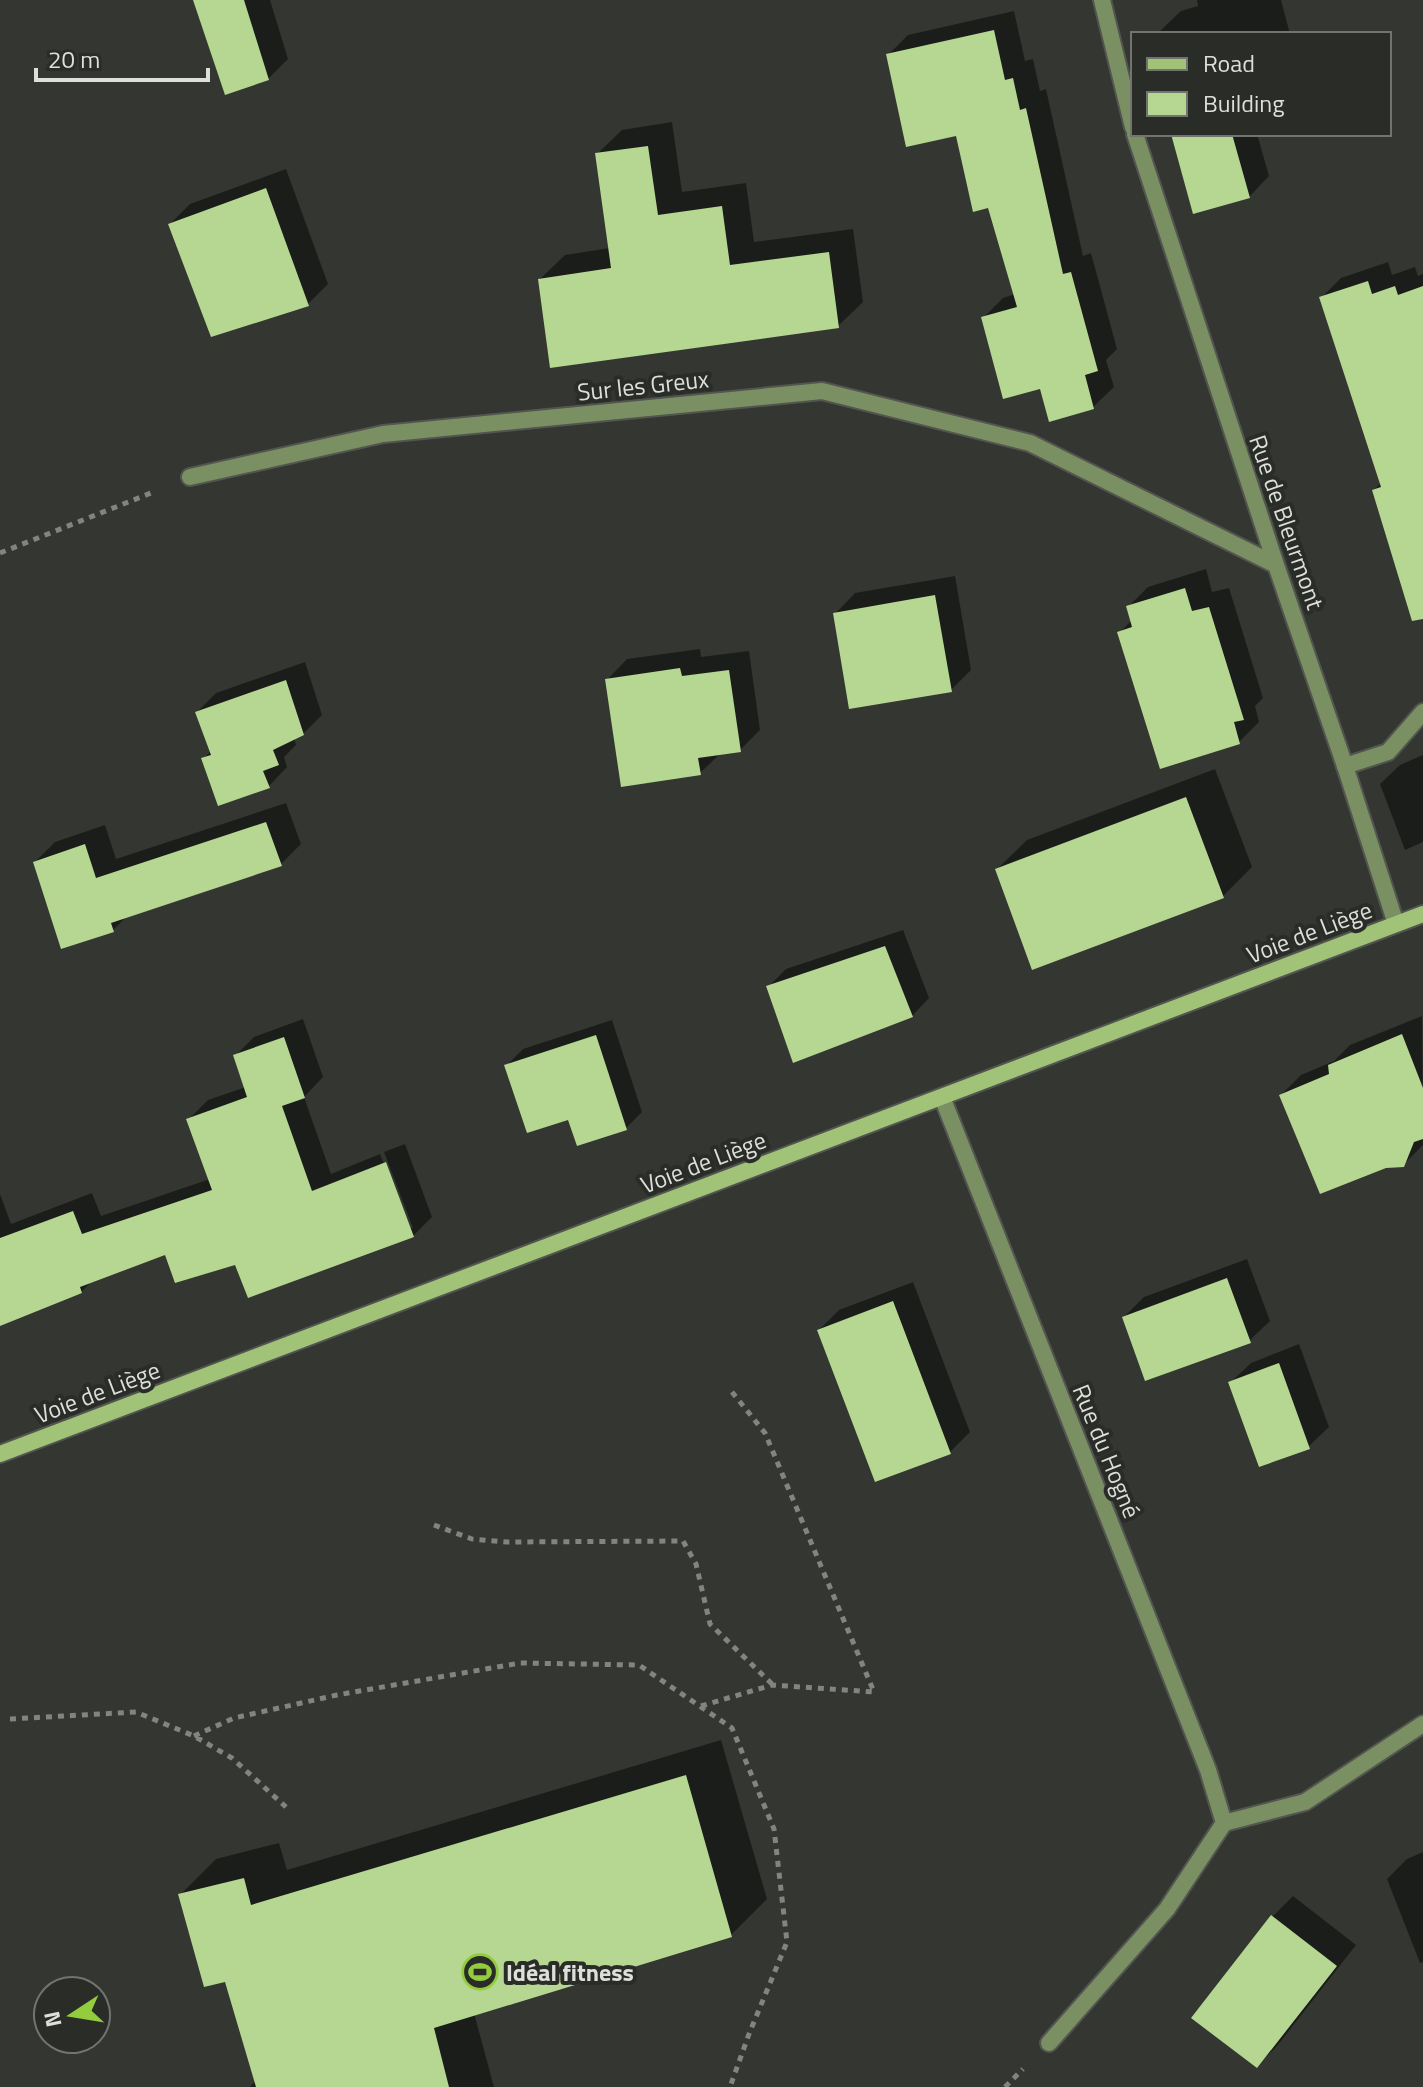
<svg xmlns="http://www.w3.org/2000/svg" width="1423" height="2087" font-family="'Titillium Web',sans-serif">
	<style>
		.shadow { fill: #0007 }
		.building { fill: #b6d792 }
		.lines { fill: none; stroke-linecap: round; stroke-linejoin: round }
		.lane-casing { stroke: #525550; stroke-width: 20 }
		.street-casing { stroke: #525550; stroke-width: 20 }
		.secondary-casing { stroke: #525550; stroke-width: 20 }
		.path { stroke: #82857f; stroke-width: 5; stroke-dasharray: 6 6; stroke-linecap: butt }
		.lane { stroke: #7a9062; stroke-width: 16 }
		.street { stroke: #7a9062; stroke-width: 16 }
		.secondary { stroke: #a0c378; stroke-width: 16 }
		.labels { text-anchor: middle; dominant-baseline: central; stroke-width: 8; stroke-linejoin: round; paint-order: stroke }
		.street-label { font-size: 24px; fill: #dddfdb; stroke: #2a2d27 }
		.poi-label { font-size: 24px; font-weight: bold; fill: #dddfdb; stroke: #2a2d27; text-anchor: start }
	</style>
	<rect width="100%" height="100%" fill="#343731"/>
	<path class="shadow" d="M195,0H270L288,59L268,79Z
		M1197,0H1281L1290,34H1161L1160,31L1181,11L1198,6Z
		M1014,11L1025,61L1033,59L1040,91L1046,89L1083,256L1091,253L1117,349L1106,360L1114,387L1093,407L1042,387L983,318L1003,298L1015,294L990,206L958,134L888,55L908,35Z
		M672,122L682,192L746,183L754,242L853,229L863,302L838,326L540,279L565,255L610,248L597,154L622,130Z
		M1173,134H1257L1269,176L1249,197Z
		M286,169L328,284L308,304L170,224L190,204Z
		M1388,262L1392,275L1415,267L1418,276L1423,274V560L1374,490L1382,482L1321,298L1341,278Z
		M1206,569L1212,592L1229,588L1263,698L1255,706L1259,722L1239,742L1120,632L1132,620L1128,607L1148,587Z
		M955,576L971,670L951,690L835,614L855,593Z
		M700,649L701,657L749,651L760,730L740,750L721,753L700,773L607,680L627,659Z
		M305,662L322,715L303,734L294,738L296,745L284,757L287,767L269,786L203,759L211,751L197,712L216,693Z
		M1423,755V842L1405,850L1380,784L1400,765Z
		M1215,769L1252,867L1223,896L997,869L1027,840Z
		M286,803L301,844L281,864L128,915L113,930L35,862L55,842L105,825L116,859Z
		M903,930L929,998L912,1016L768,987L786,969Z
		M1422,1016L1423,1145L1403,1165L1281,1095L1301,1075L1334,1061L1350,1045Z
		M303,1019L323,1077L304,1097L331,1174L380,1154L409,1228H413L384,1152L405,1144L432,1217L413,1236L236,1263L167,1253L92,1281L81,1292L0,1322V1194L11,1224L92,1193L101,1216L210,1179L189,1119L208,1100L246,1087L235,1056L254,1037Z
		M612,1020L642,1112L626,1128L507,1065L523,1049Z
		M1247,1259L1270,1321L1249,1341L1124,1317L1144,1297Z
		M913,1282L970,1432L950,1452L819,1330L839,1310Z
		M1299,1344L1329,1427L1308,1447L1230,1383L1251,1363Z
		M721,1740L767,1899L731,1935L474,2013L494,2087H250L256,2080L226,1980L180,1895L216,1859L279,1843L287,1870Z
		M1423,1852V1962L1420,1963L1387,1879L1407,1859Z
		M1293,1896L1356,1945L1277,2046L1257,2066L1194,2017L1273,1916Z"/>
	<path class="building" d="M193,0H244L269,80L225,95Z
		M994,30L1005,80L1013,78L1020,110L1026,108L1063,274L1071,272L1098,371L1085,375L1094,409L1049,422L1040,389L1003,399L981,317L1017,307L988,208L973,212L956,136L906,147L886,54Z
		M1171,134H1232L1250,198L1193,214Z
		M648,146L658,215L722,206L730,265L829,252L839,328L550,368L538,279L611,268L595,153Z
		M266,188L309,306L211,337L168,224Z
		M1368,281L1372,294L1395,286L1398,295L1423,286V619L1412,621L1372,490L1381,487L1319,297Z
		M1185,588L1192,611L1209,607L1244,720L1234,722L1240,744L1160,769L1117,632L1132,627L1126,606Z
		M935,595L952,692L849,709L833,613Z
		M680,668L682,676L729,670L741,752L698,758L701,775L621,787L605,679Z
		M286,680L304,735L273,750L279,765L263,771L270,788L218,806L201,758L211,755L195,712Z
		M1186,797L1224,898L1032,970L995,869Z
		M266,822L282,866L111,923L114,932L61,949L33,862L85,844L96,878Z
		M885,946L913,1017L793,1063L766,986Z
		M1402,1034L1423,1088V1139L1414,1142L1404,1167L1386,1168L1320,1194L1279,1095L1329,1074L1328,1065Z
		M596,1035L627,1130L577,1146L568,1120L527,1133L504,1065Z
		M284,1037L305,1098L282,1106L312,1191L386,1162L414,1237L248,1298L235,1265L175,1283L165,1255L80,1287L82,1293L0,1326V1238L73,1211L82,1234L212,1190L186,1119L247,1097L233,1055Z
		M1227,1278L1251,1343L1145,1381L1122,1317Z
		M893,1301L951,1454L875,1482L817,1330Z
		M1279,1363L1310,1449L1259,1467L1228,1382Z
		M686,1775L732,1937L434,2028L449,2087H256L225,1982L204,1987L178,1894L244,1878L251,1905Z
		M1271,1915L1337,1966L1257,2068L1191,2018Z"/>
	<g class="lines">
		<defs>
			<path id="lane" d="M1345,766L1388,752L1423,712"/>
			<path id="street" d="M1102,0L1133,127
				M1135,134L1276,565L1345,766L1396,924
				M190,477L383,434L822,391L1030,443L1276,565
				M942,1097L1208,1770L1224,1823L1167,1909L1049,2043
				M1224,1823L1305,1802L1423,1724"/>
			<path id="secondary" d="M0,1454L1423,914"/>
		</defs>
		<use href="#lane" class="lane-casing"/>
		<use href="#street" class="street-casing"/>
		<use href="#secondary" class="secondary-casing"/>
		<path class="path" d="M0,553L156,491
			M434,1525L472,1539L507,1542L683,1541L696,1564L710,1624L772,1684
			M701,1706L772,1685L874,1692L765,1433L732,1392
			M10,1719L136,1712L194,1736L232,1758L286,1807
			M194,1736L234,1718L337,1695L520,1663L639,1665L732,1728L774,1829L787,1942L749,2034L730,2087
			M1005,2087L1023,2069"/>
		<use href="#lane" class="lane"/>
		<use href="#street" class="street"/>
		<use href="#secondary" class="secondary"/>
	</g>
	<defs>
		<symbol id="stadium-ring" viewBox="-11 -11 22 22"><circle r="9.5" fill="#2a2d27" stroke="#93cd3e" stroke-width="1.5"/><path d="M0-5a6.5 5 0 1 0 0 10a6.5 5 0 1 0 0-10ZM-3.5-1.8h7v3.6h-7Z" fill="#93cd3e"/></symbol>
	</defs>
	<g fill-rule="evenodd">
		<use href="#stadium-ring" x="460" y="1952" width="40" height="40"/>
	</g>
	<g class="labels">
		<g class="street-label">
			<text transform="translate(643 385) rotate(-6)">Sur les Greux</text>
			<text transform="translate(1287 522) rotate(71)">Rue de Bleurmont</text>
			<text transform="translate(1309 932) rotate(-21)">Voie de Liège</text>
			<text transform="translate(703 1162) rotate(-21)">Voie de Liège</text>
			<text transform="translate(97 1392) rotate(-21)">Voie de Liège</text>
			<text transform="translate(1107 1451) rotate(68)">Rue du Hogné</text>
		</g>
		<g class="poi-label">
			<text x="506" y="1972">Idéal fitness</text>
		</g>
	</g>
	<rect x="1131" y="32" width="260" height="104" fill="#2a2d27" stroke="#72746f" stroke-width="2"/>
	<rect x="1147" y="58" width="40" height="12" fill="#a0c378" stroke="#72746f" stroke-width="2"/>
	<text x="1203" y="72" font-size="24" fill="#dddfdb">Road</text>
	<rect x="1147" y="92" width="40" height="24" fill="#b6d792" stroke="#72746f" stroke-width="2"/>
	<text x="1203" y="112" font-size="24" fill="#dddfdb">Building</text>
	<g transform="translate(72 2015) rotate(258)"><circle r="38" fill="#2a2d27" stroke="#72746f" stroke-width="2"/>
	<path d="M0-6L14 30L0 20L-14 30Z" fill="#93cd3e"/>
	<text y="-12" font-size="22" font-weight="bold" text-anchor="middle" fill="#dddfdb">N</text>
	</g>
	<path d="M36 68v12h172v-12" fill="none" stroke="#dddfdb" stroke-width="4"/>
	<text x="48" y="68" font-size="24" fill="#dddfdb" stroke="#2a2d27" stroke-width="6" paint-order="stroke">20 m</text>
</svg>
